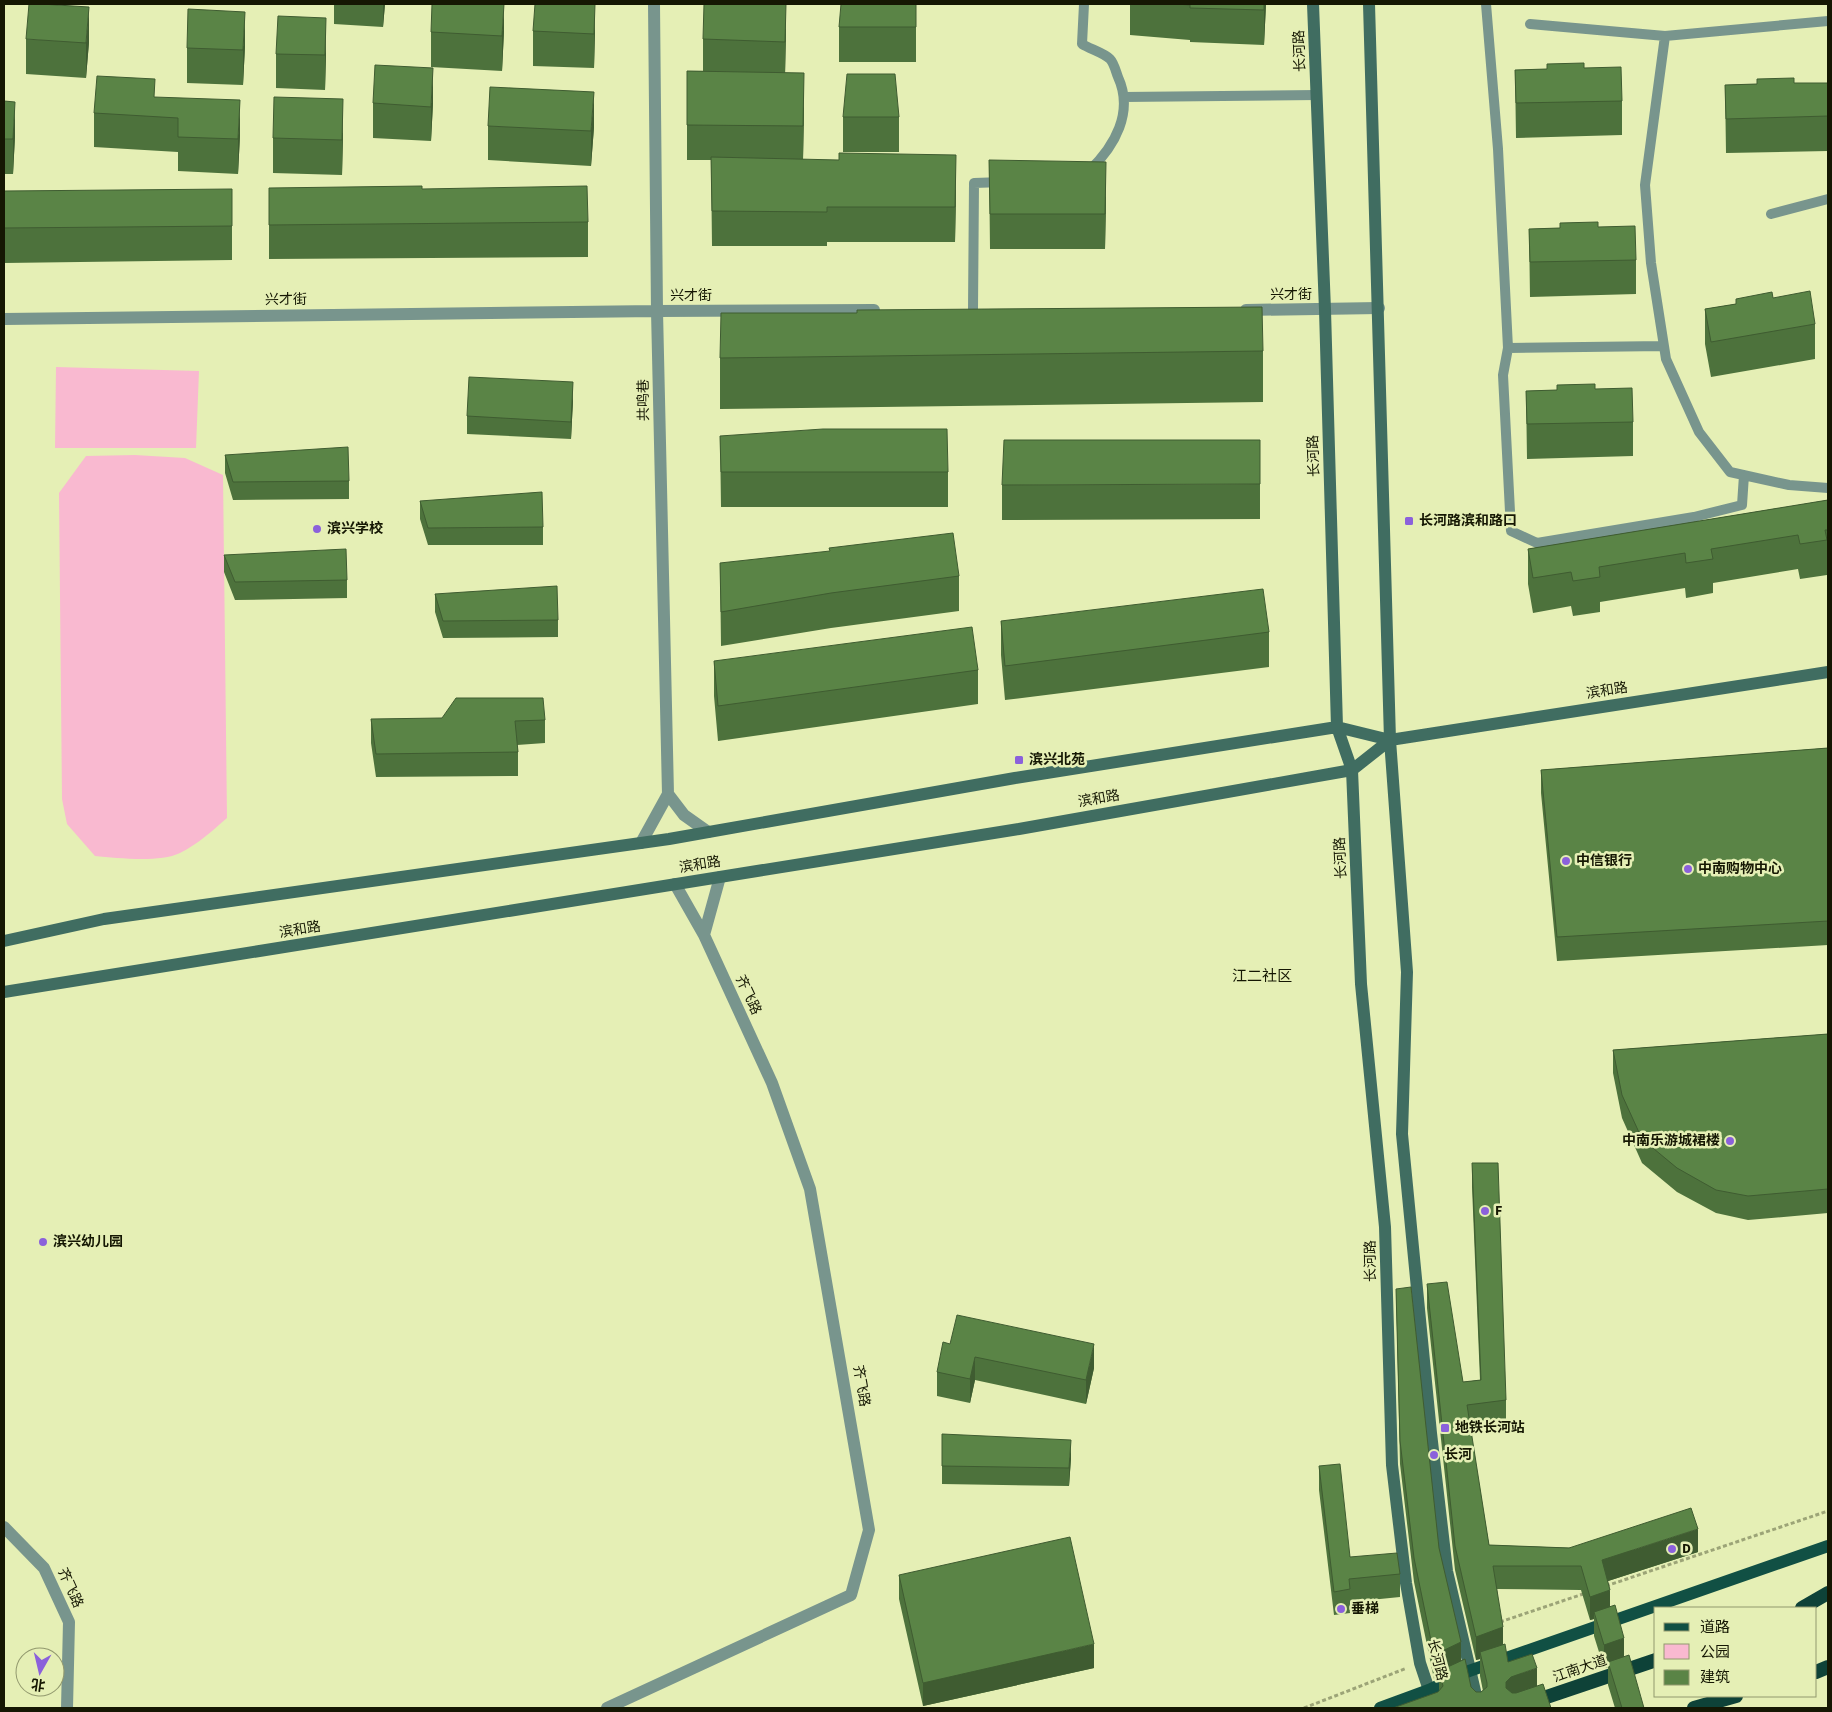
<svg xmlns="http://www.w3.org/2000/svg" width="1832" height="1712" font-family="'Source Sans 3','Noto Sans SC',sans-serif">
	<style>
		.green { fill: #f9b9d0 }
		.lines { fill: none; stroke-linecap: round; stroke-linejoin: round }
		.path { stroke: #9ca477; stroke-width: 3; stroke-dasharray: 4 2.5; stroke-linecap: butt }
		.service { stroke: #78958d; stroke-width: 10 }
		.minor { stroke: #78958d; stroke-width: 12 }
		.secondary { stroke: #406d61; stroke-width: 12 }
		.primary { stroke: #115044; stroke-width: 12 }
		.trunk { stroke: #0e4238; stroke-width: 14 }
		.wall { fill: #4d723c }
		.shaded-wall { fill: #3f5c31 }
		.building { fill: #5a8446; stroke: #3f5c31 }
		.poi-dot { fill: #8b61db; stroke: #e5efb5; stroke-width: 2 }
		.labels { text-anchor: middle; dominant-baseline: central; stroke-width: 5; stroke-linejoin: round; paint-order: stroke }
		.street-label { font-size: 14px; fill: #151703; stroke: #e5efb5 }
		.poi-label { font-size: 14px; font-weight: bold; fill: #151703; stroke: #e5efb5; text-anchor: start }
		.neighbourhood-label { font-size: 15px; fill: #151703; stroke: #e5efb5 }
	</style>
	<rect width="100%" height="100%" fill="#e5efb5"/>
	<path class="green" d="M56,367L199,371L196,448H55Z
		M135,455L185,458L223,475L227,818C212,831 198,844 180,853C159,863 118,858 95,856L67,824L62,799L59,493L86,456Z"/>
	<g class="lines">
		<path class="path" d="M1606,1586L1828,1511
			M1500,1622L1586,1593
			M1304,1708L1407,1668"/>
		<path class="service" d="M1084,4L1082,44C1090,49 1104,53 1110,59C1114,63 1116,72 1118,77C1134,112 1115,146 1089,171
			M1486,4L1498,149L1508,348L1503,375L1511,531L1537,543L1694,517L1742,505L1744,475
			M1530,24L1665,36L1828,21
			M1665,36L1645,185L1651,263L1666,359L1699,432L1730,472L1789,485L1828,488
			M1124,97L1317,95
			M1771,214L1828,199
			M973,310L974,183L1003,182
			M1508,348L1664,346"/>
		<path class="minor" d="M1246,310L1379,308
			M4,319L657,311L874,310
			M668,794L684,815L708,832
			M641,843L668,794L657,311L654,4
			M704,935L720,877
			M4,1527L44,1568L69,1622L67,1708
			M607,1708L851,1595L869,1530L810,1189L772,1083L704,935L675,884"/>
		<path class="secondary" d="M1313,4L1325,310L1337,727L1352,770L1361,984L1385,1227L1392,1465L1406,1583L1420,1663L1435,1708
			M1369,4L1390,740L1407,972L1402,1134L1431,1433L1447,1571L1479,1708
			M4,941L104,919L669,839L1015,778L1337,727L1390,740L1828,672
			M4,992L1019,829L1352,770L1390,740"/>
		<path class="primary" d="M1380,1708L1429,1690L1469,1671L1828,1546"/>
		<path class="trunk" d="M1802,1608L1828,1593
			M1816,1672L1828,1667
			M1514,1708L1656,1660
			M1694,1708L1736,1696"/>
	</g>
	<path class="wall" d="M334,4H385L383,27L334,24Z
		M916,4V62H839V27Z
		M1130,4H1266L1264,45L1190,42V40L1130,35Z
		M786,29L785,73L804,108L803,159L956,190L955,242H827V246H712L711,160H687V71H703V39Z
		M595,30L594,68L533,66V31Z
		M504,31L502,71L431,67V32Z
		M26,39L89,42L86,78L26,74Z
		M245,46L243,85L187,83V48Z
		M326,53L325,90L276,88V54Z
		M1584,68L1622,101V135L1516,138L1515,70Z
		M1794,83H1828V151L1726,153L1725,85Z
		M155,97L240,135L238,174L178,171V152L94,147V113Z
		M4,101L15,136L13,174H4Z
		M373,103H433L431,141L373,138Z
		M843,117H899V152H843Z
		M488,126L594,127L591,166L488,160Z
		M343,133L342,175L273,173V138Z
		M989,160L1106,197L1105,249H990Z
		M269,188L422,189L588,222V257L269,259Z
		M4,191L232,226V260L4,263Z
		M1598,227L1636,260V294L1530,297L1529,229Z
		M1773,298L1815,324V359L1711,377L1705,344V309L1736,304V299Z
		M857,313L1263,351V402L720,409V358Z
		M1595,389L1633,422V456L1527,459L1526,391Z
		M573,400L571,439L467,434V416Z
		M720,436L948,472V507H721Z
		M225,455L349,481V499L233,500L225,473Z
		M1260,484V519L1002,520V485Z
		M1828,500V564L1827,565V575L1800,579L1798,569L1713,583V593L1686,598L1685,588L1600,602V612L1573,616L1571,606L1533,613L1528,584V549Z
		M420,501L543,527V545H428L420,519Z
		M224,555L347,580V598L235,600L224,572Z
		M720,563L959,576V611L831,628L721,646Z
		M435,594L558,620V637L443,638L435,612Z
		M1001,621L1269,632V667L1005,700L1001,655Z
		M714,661L978,670V704L718,741L714,696Z
		M371,719L545,720V743L517,745L518,752V776L376,777L371,743Z
		M1828,748V945L1557,961L1541,793V770Z
		M1828,1034V1213L1748,1220L1716,1213L1677,1192L1642,1163L1622,1118L1613,1073V1050Z
		M1472,1163L1506,1400V1424L1470,1428L1489,1545L1698,1552L1608,1581L1610,1607L1624,1657L1644,1708H1615L1608,1685V1667L1604,1668L1594,1636V1619L1590,1620L1581,1590L1497,1589L1503,1644L1508,1662L1537,1686L1551,1708L1438,1692L1439,1691V1676L1434,1679L1414,1582L1400,1464L1396,1289L1439,1548L1461,1660L1471,1687L1476,1692H1481L1483,1691L1480,1676V1659L1476,1660L1455,1570L1427,1308V1284L1463,1382L1480,1380L1472,1187Z
		M950,1344L1094,1368L1086,1404L975,1380L970,1403L937,1396V1372Z
		M942,1434L1071,1458L1069,1486L942,1484Z
		M1319,1466L1350,1557L1400,1574V1597L1350,1602V1613L1334,1615L1319,1490Z
		M899,1575L1094,1668L923,1706L899,1599Z"/>
	<path class="shaded-wall" d="M383,4H385L383,27Z
		M504,4V31L502,71V36Z
		M595,4V30L594,68V34Z
		M786,4V29L785,77V42Z
		M1264,4H1266L1264,45Z
		M89,7V42L86,78V43Z
		M245,12V46L243,85V50Z
		M326,18V53L325,90V55Z
		M433,68V103L431,141V107Z
		M804,73V108L803,160V126Z
		M594,92V127L591,166V131Z
		M343,99V133L342,175V140Z
		M240,100V135L238,174V139Z
		M15,102V136L13,174V139Z
		M956,155V190L955,242V207Z
		M1106,162V197L1105,249V214Z
		M573,382V400L571,439V422Z
		M1094,1344V1368L1086,1404V1380Z
		M975,1357V1380L970,1403V1379Z
		M1071,1440V1458L1069,1486V1468Z
		M1698,1529V1552L1602,1583V1560Z
		M1610,1590V1613L1594,1612V1619L1590,1620V1597Z
		M1503,1627V1651L1480,1652V1659L1476,1660V1637Z
		M1624,1638V1661L1608,1662V1667L1604,1668V1645Z
		M1461,1642V1666L1439,1671V1676L1434,1679V1655Z
		M1094,1644V1668L923,1706V1683Z
		M1537,1668V1691L1506,1706V1682L1511,1677Z"/>
	<path class="building" d="M29,4H41L89,7L86,43L26,39Z
		M432,4H504L502,36L431,32Z
		M535,4H595L594,34L533,31Z
		M704,4H786L785,42L703,39Z
		M841,4H916V27H839Z
		M1176,4H1264V10L1190,8V5Z
		M188,9L245,12L243,50L187,48Z
		M278,16L326,18L325,55L276,54Z
		M1584,63V68L1621,67L1622,101L1516,103L1515,70L1547,69V64Z
		M375,65L433,68L431,107L373,103Z
		M687,71L804,73L803,126L687,125Z
		M847,74H895L899,117H843Z
		M97,76L155,79L154,97L240,100L238,139L178,137V118L94,113Z
		M1794,78V83H1828V116L1726,119L1725,85L1757,84V79Z
		M490,87L594,92L591,131L488,126Z
		M274,97L343,99L342,140L273,138Z
		M4,101L15,102L13,139H4Z
		M839,153L956,155L955,207H827V212L712,211L711,157L839,160Z
		M989,160L1106,162L1105,214H990Z
		M422,186V189L587,186L588,222L269,225V188Z
		M232,189V226L4,228V191Z
		M1598,222V227L1635,226L1636,260L1530,262L1529,229L1560,228V223Z
		M1810,291L1815,324L1711,342L1705,309L1736,304V299L1772,292L1773,298Z
		M1262,307L1263,351L720,358L721,313H857V310Z
		M469,377L573,382L571,422L467,416Z
		M1595,384V389L1632,388L1633,422L1527,424L1526,391L1557,390V385Z
		M823,429H947L948,472H721L720,436Z
		M1004,440H1260V484L1002,485Z
		M348,447L349,481L233,482L225,455Z
		M542,492L543,527L428,528L420,501Z
		M1828,500V530H1825L1827,540L1800,544L1798,535L1711,549L1713,559L1686,563L1685,553L1599,567L1600,577L1573,581L1571,572L1533,578L1528,549Z
		M953,533L959,576L831,593L721,612L720,563L830,551L829,548Z
		M346,549L347,580L235,582L224,555Z
		M557,586L558,620L443,621L435,594Z
		M1263,589L1269,632L1005,666L1001,621Z
		M972,627L978,670L718,706L714,661Z
		M456,698H543L545,720L515,721L518,752L376,754L371,719L442,718Z
		M1828,748V921L1557,937L1541,770Z
		M1828,1034V1189L1748,1196L1716,1190L1677,1168L1642,1139L1622,1095L1613,1050Z
		M1472,1163H1498L1506,1400L1467,1405L1489,1545L1569,1548L1691,1508L1698,1529L1602,1560L1610,1590L1590,1597L1581,1566H1493L1503,1627L1476,1637L1455,1546L1427,1284L1447,1282L1463,1382L1481,1380Z
		M1411,1287L1439,1548L1461,1642L1434,1655L1414,1558L1400,1441L1396,1289Z
		M957,1315L1094,1344L1086,1380L975,1357L970,1379L937,1372L943,1342L950,1344Z
		M942,1434L1071,1440L1069,1468L942,1466Z
		M1340,1464L1350,1557L1397,1553L1400,1574L1349,1579L1350,1589L1334,1592L1319,1466Z
		M1070,1537L1094,1644L923,1683L899,1575Z
		M1615,1605L1624,1638L1604,1645L1594,1612Z
		M1505,1644L1508,1662L1532,1654L1537,1668L1511,1677L1506,1682V1688L1512,1693H1516L1543,1684L1551,1708H1393L1438,1692L1443,1686L1439,1671L1465,1659L1471,1687L1476,1692H1481L1487,1687V1683L1480,1652Z
		M1629,1655L1644,1708H1622L1608,1662Z"/>
	<g class="poi-dot">
		<rect x="1404" y="516" width="10" height="10" rx="2.5"/>
		<circle cx="317" cy="529" r="5"/>
		<rect x="1014" y="755" width="10" height="10" rx="2.5"/>
		<circle cx="1566" cy="861" r="5"/>
		<circle cx="1688" cy="869" r="5"/>
		<circle cx="1730" cy="1141" r="5"/>
		<circle cx="1485" cy="1211" r="5"/>
		<circle cx="43" cy="1242" r="5"/>
		<rect x="1440" y="1423" width="10" height="10" rx="2.5"/>
		<circle cx="1434" cy="1455" r="5"/>
		<circle cx="1672" cy="1549" r="5"/>
		<circle cx="1341" cy="1609" r="5"/>
	</g>
	<g class="labels">
		<g class="street-label">
			<text transform="translate(1300 51) rotate(-92)">长河路</text>
			<text x="1291" y="295">兴才街</text>
			<text x="691" y="296">兴才街</text>
			<text transform="translate(286 300) rotate(-1)">兴才街</text>
			<text transform="translate(644 400) rotate(-91)">共鸣巷</text>
			<text transform="translate(1314 456) rotate(-92)">长河路</text>
			<text transform="translate(1607 691) rotate(-9)">滨和路</text>
			<text transform="translate(1099 799) rotate(-10)">滨和路</text>
			<text transform="translate(1341 858) rotate(-93)">长河路</text>
			<text transform="translate(700 865) rotate(-9)">滨和路</text>
			<text transform="translate(300 930) rotate(-9)">滨和路</text>
			<text transform="translate(748 995) rotate(65)">齐飞路</text>
			<text transform="translate(1371 1261) rotate(-91)">长河路</text>
			<text transform="translate(861 1386) rotate(80)">齐飞路</text>
			<text transform="translate(70 1588) rotate(66)">齐飞路</text>
			<text transform="translate(1437 1660) rotate(76)">长河路</text>
			<text transform="translate(1580 1669) rotate(-19)">江南大道</text>
		</g>
		<g class="poi-label">
			<text x="1419" y="521">长河路滨和路口</text>
			<text x="327" y="529">滨兴学校</text>
			<text x="1029" y="760">滨兴北苑</text>
			<text x="1576" y="861">中信银行</text>
			<text x="1698" y="869">中南购物中心</text>
			<text x="1720" y="1141" text-anchor="end">中南乐游城裙楼</text>
			<text x="1495" y="1211">F</text>
			<text x="53" y="1242">滨兴幼儿园</text>
			<text x="1455" y="1428">地铁长河站</text>
			<text x="1444" y="1455">长河</text>
			<text x="1682" y="1549">D</text>
			<text x="1351" y="1609">垂梯</text>
		</g>
		<g class="neighbourhood-label">
			<text x="1262" y="976">江二社区</text>
		</g>
	</g>
	<rect width="1832" height="1712" fill="none" stroke="#151703" stroke-width="10"/>
	<rect x="1654" y="1607" width="162" height="90" fill="#e5efb5" stroke="#92996e"/>
	<rect x="1664" y="1623" width="25" height="8" fill="#115044" stroke="#92996e"/>
	<text x="1700" y="1632" font-size="15" fill="#151703">道路</text>
	<rect x="1664" y="1644" width="25" height="15" fill="#f9b9d0" stroke="#92996e"/>
	<text x="1700" y="1657" font-size="15" fill="#151703">公园</text>
	<rect x="1664" y="1670" width="25" height="15" fill="#5a8446" stroke="#92996e"/>
	<text x="1700" y="1682" font-size="15" fill="#151703">建筑</text>
	<g transform="translate(40 1672) rotate(188)"><circle r="24" fill="#e5efb5" stroke="#92996e"/>
	<path d="M0-4L9 19L0 12L-9 19Z" fill="#8b61db"/>
	<text y="-8" font-size="14" font-weight="bold" text-anchor="middle" fill="#151703">北</text>
	</g>
</svg>
